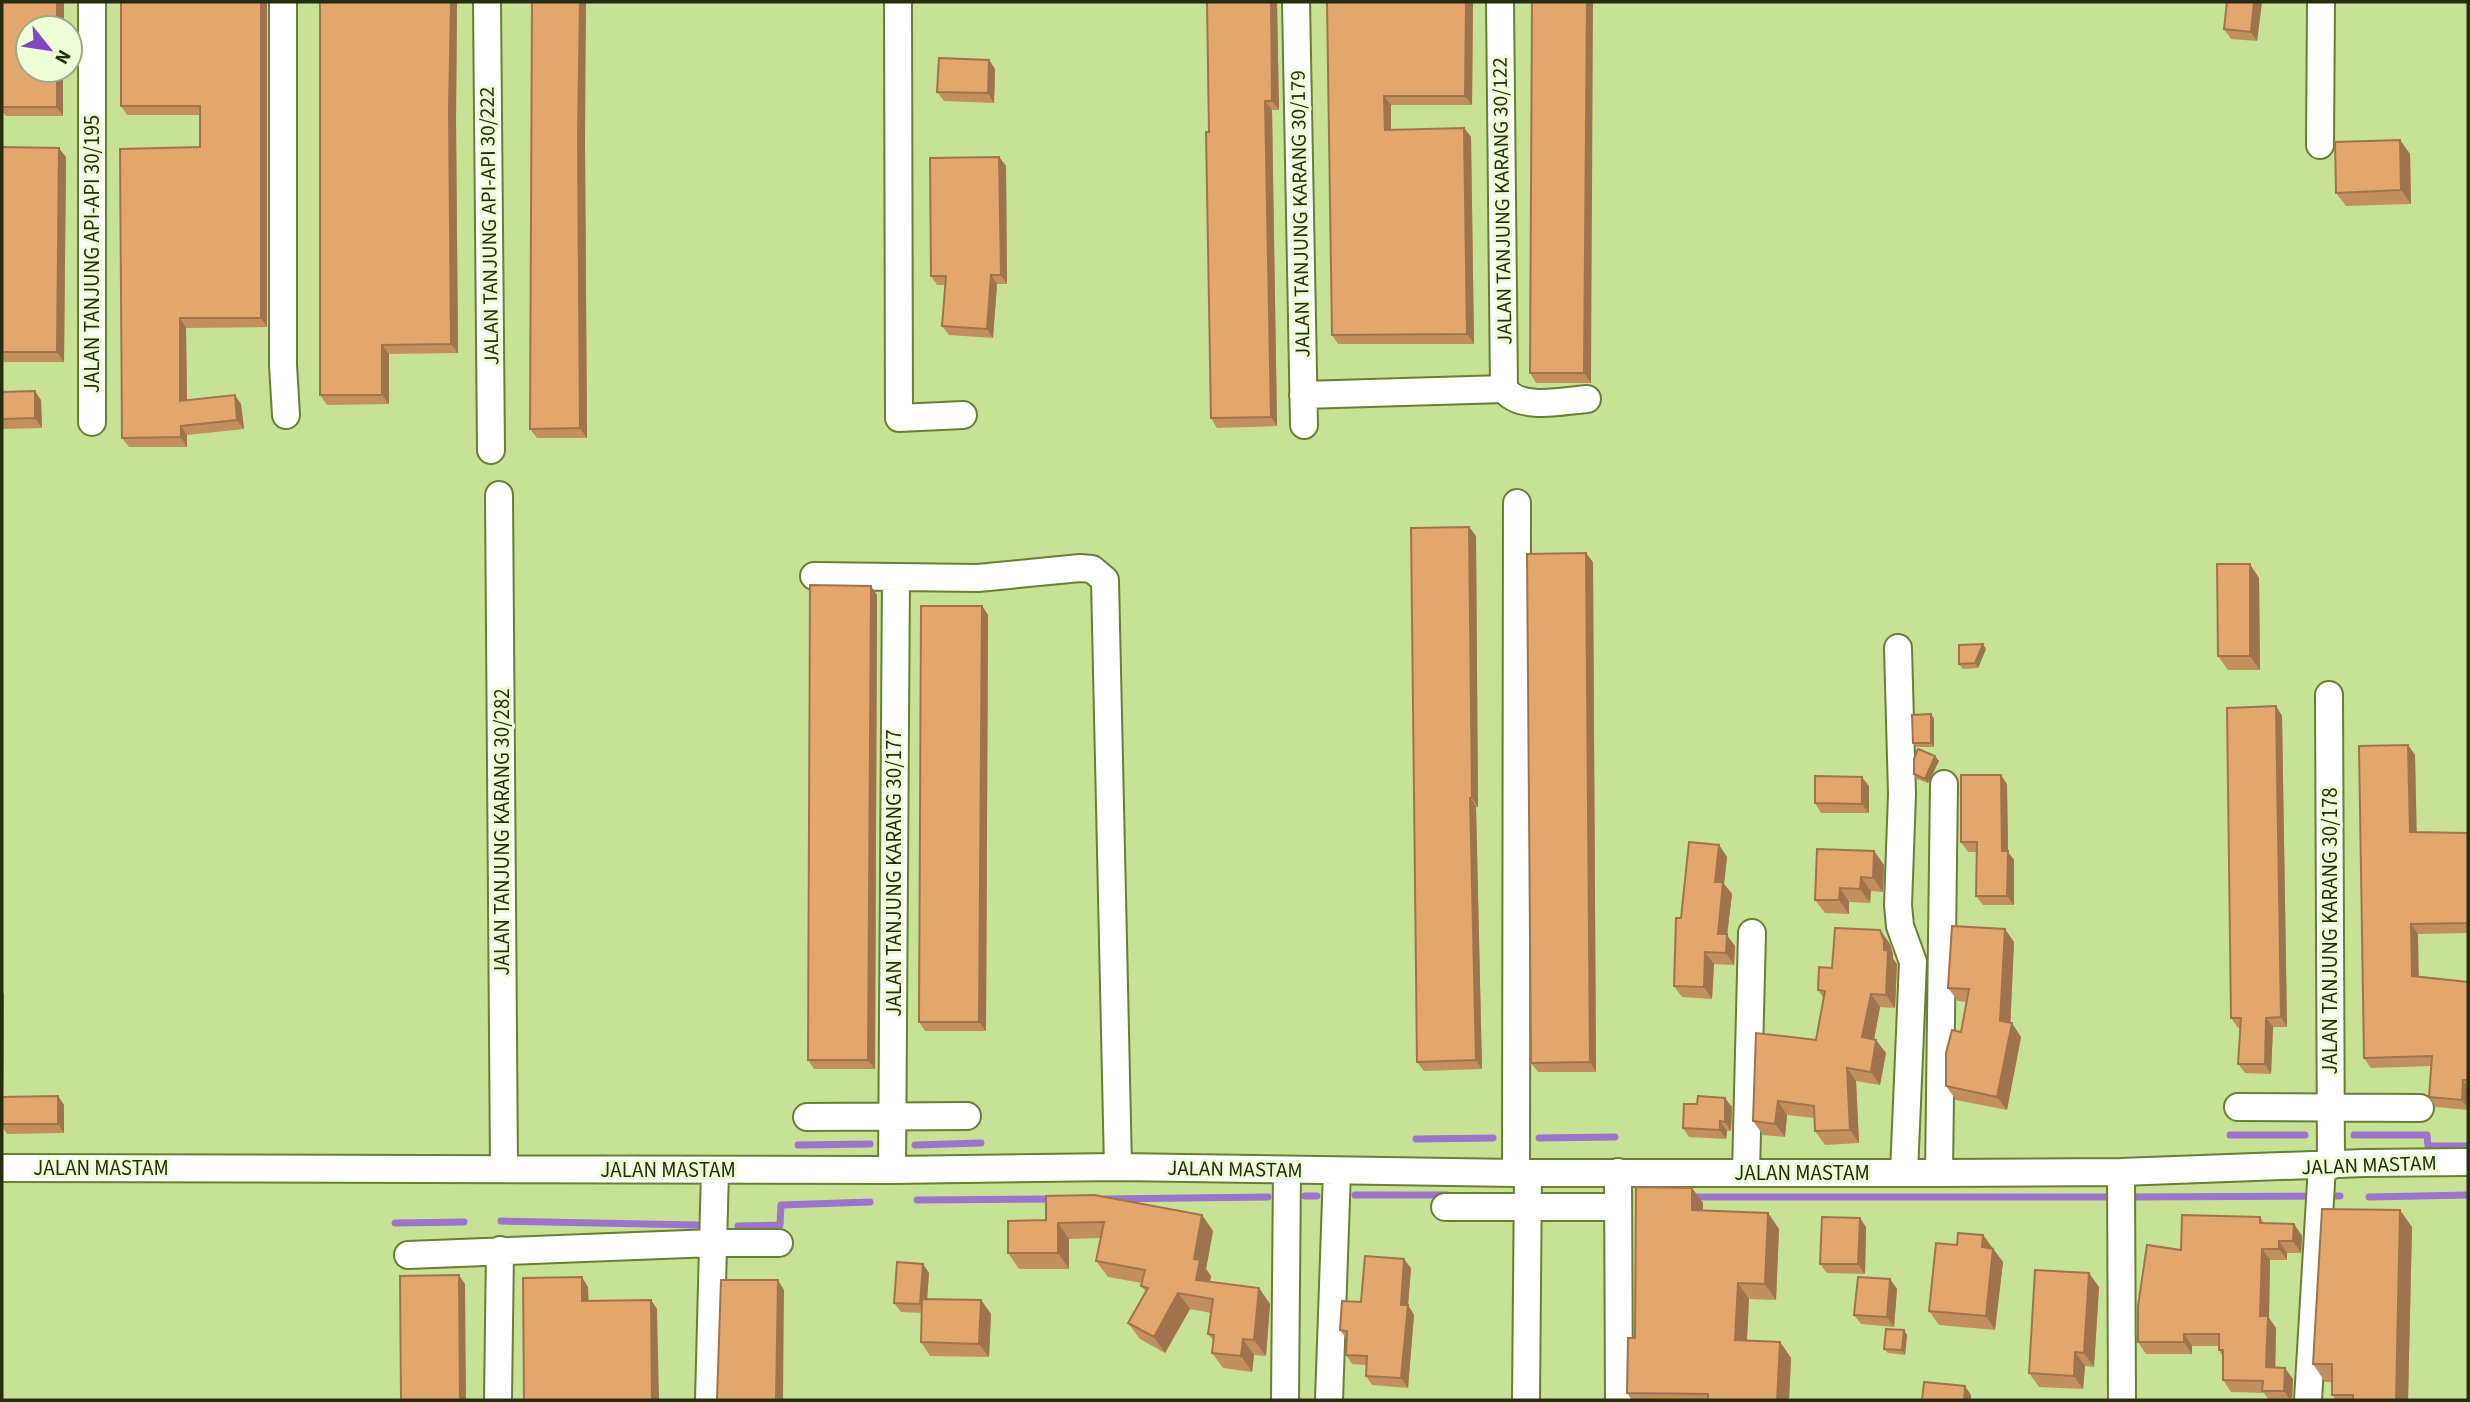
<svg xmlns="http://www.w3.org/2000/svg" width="2470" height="1402" font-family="'Source Sans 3',sans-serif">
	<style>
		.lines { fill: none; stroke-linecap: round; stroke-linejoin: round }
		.stream { stroke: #9c74cc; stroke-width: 7 }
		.minor-casing { stroke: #687f35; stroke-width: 30 }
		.minor { stroke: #fff; stroke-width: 26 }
		.wall { fill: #c38f5d }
		.shaded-wall { fill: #9f744c }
		.building { fill: #e3a66c; stroke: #9f744c; stroke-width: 2 }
		.labels { text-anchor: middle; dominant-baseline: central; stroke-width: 6; stroke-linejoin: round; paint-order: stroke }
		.street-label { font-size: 21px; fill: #242e0f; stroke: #effdd7 }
	</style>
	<rect width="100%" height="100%" fill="#c8e295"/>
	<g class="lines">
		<path class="stream" d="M2230,1135H2305
			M2354,1135H2427L2428,1146H2468
			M1539,1138L1615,1137
			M1416,1139L1493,1138
			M798,1145L870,1144
			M915,1145L981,1143
			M1355,1195H1447
			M1305,1196H1317
			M1690,1197H2116
			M2128,1197L2340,1196
			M2369,1197L2468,1195
			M1104,1199L1268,1197
			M917,1200L1054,1199
			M501,1221L697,1225
			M395,1223L464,1222
			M738,1226L780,1225L781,1205L870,1202"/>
		<defs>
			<path id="minor" d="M92,2V422
				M283,2V365L286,415
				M487,2L491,450
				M898,2L899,418L963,415
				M1296,2L1304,425
				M1500,2L1504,389C1520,411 1563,401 1587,399
				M2320,145L2321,2
				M1303,395L1504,389
				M499,495L504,1169
				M814,576L978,578L1080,568L1092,569L1105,580L1118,1167
				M1898,648L1902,794L1898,905L1900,926L1913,962L1904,1173
				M2329,695L2331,1166
				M2238,1107L2420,1108
				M807,1117L967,1116
				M2,1168L892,1170L1118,1167L1516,1173H1939L2121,1172L2364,1163L2468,1162
				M892,1170L896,577
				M1618,1172L1619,1400
				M1746,1172L1752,933
				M2121,1172L2122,1400
				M1516,1173L1517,503
				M1939,1173L1944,784
				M1445,1207H1609
				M408,1255L713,1243H779
				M498,1400L500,1250
				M709,1400L715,1170
				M1285,1400L1287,1171
				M1329,1400L1337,1171
				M1526,1400L1528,1173
				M2308,1400L2322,1166"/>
		</defs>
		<use href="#minor" class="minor-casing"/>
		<use href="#minor" class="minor"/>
	</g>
	<path class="wall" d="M2,2H64V28H28V70H63V116H6L2,111Z
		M121,2H267V327L186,328L187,400L241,404L244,429L187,435V447H129L122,438L200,147V115H127L121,106Z
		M320,2H457L456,119L458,353L389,354V404L327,405L320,395Z
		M1207,2H1277L1279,110H1272L1277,426L1217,428L1211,418Z
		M1327,2H1473L1472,105H1391V130L1464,128L1471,137L1474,344H1338L1332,335Z
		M1532,2L1591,383H1536L1530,373Z
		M2262,2L2257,41L2231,39L2224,29Z
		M989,60L995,69L994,103L944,101L937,92Z
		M2400,140L2410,154L2411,204L2346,206L2336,193Z
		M585,146L587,438H537L530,429Z
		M2,147L66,157L64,362H4L2,358Z
		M999,157L1006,166L1007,284H997L993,338L949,335L942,326L946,285H937L931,276Z
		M2,392L41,400L42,428L2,429Z
		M1469,527L1476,536L1478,807H1476L1482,1069L1424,1071L1417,1062Z
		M1593,562L1596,1072H1538L1531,1063Z
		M2259,578L2260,670H2228L2218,656Z
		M877,595L875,1069H814L808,1060Z
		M982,606L988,615L986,1031H925L919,1022Z
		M1986,649L1978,668L1963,669L1959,664Z
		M2276,706L2282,716L2287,1027H2273L2271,1074L2245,1073L2238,1064L2240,1028H2238L2231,1018Z
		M1931,714L1934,719V747H1916L1913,743Z
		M2408,745L2415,755L2416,832L2468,833V933L2418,934V977L2468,982V1110L2436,1107L2429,1097L2431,1066L2371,1068L2364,1058Z
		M1935,756L1939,761L1928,783L1917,779L1914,774Z
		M2007,784L2008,852L2014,860V905H1983L1976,896V852H1968L1961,842Z
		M1869,786V813H1821L1815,803Z
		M1719,845L1727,857L1724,884L1732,894L1727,936L1735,946L1734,965L1714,964L1712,999L1682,997L1674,986L1681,918Z
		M1874,851L1884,865L1883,892L1871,891L1870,903L1849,902V914L1825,913L1815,900Z
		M1880,930L1890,944L1893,954V959L1897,964L1895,1008L1880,1007L1874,1039L1886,1053L1880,1085L1856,1081L1859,1143L1825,1145L1815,1131V1118L1787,1115L1785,1137L1763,1135L1753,1121L1816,1040L1824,999L1818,990L1832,968Z
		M2014,942L2010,1023L2021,1037L2007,1110L1956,1100L1946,1086L1961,1032L1966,1002L1958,1001L1948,988Z
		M2,991L4,994L3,1097L58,1096L64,1105V1133L7,1134L2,1126Z
		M1732,1107L1731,1131H1727L1726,1139L1689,1137L1683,1128Z
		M1692,1188L1703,1203V1210L1768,1213L1779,1229L1776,1300L1749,1299L1747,1341L1780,1342L1791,1358L1789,1400H1632L1627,1393L1635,1338Z
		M1202,1215L1213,1231L1206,1269L1211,1276L1210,1282L1259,1288L1270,1304L1266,1356L1254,1355L1252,1372L1223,1368L1212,1353L1214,1341L1208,1334L1211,1313L1190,1309L1165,1353L1140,1339L1128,1323L1146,1292L1141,1286L1142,1283L1108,1277L1096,1261L1101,1238L1069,1239V1269H1019L1008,1253L1046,1220Z
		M2260,1217L2264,1223L2294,1224L2302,1236L2301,1253H2287V1260H2270L2269,1318L2276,1328L2275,1368L2293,1379L2292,1400H2269L2264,1393L2231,1392L2223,1380V1357L2219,1350V1346H2192V1354H2146L2138,1342L2181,1250Z
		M1866,1227L1865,1274L1827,1273L1820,1264Z
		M2412,1227L2408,1400H2336L2332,1395V1382H2325L2313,1364Z
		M1983,1235L2003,1262L1995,1330L1939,1325L1929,1311L1957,1245Z
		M923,1264L929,1273L927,1299L981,1300L991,1314L989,1357L930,1356L921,1342L922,1313L901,1312L894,1303Z
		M1411,1268L1408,1305L1414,1315L1408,1388L1372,1385L1366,1376V1365L1352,1364L1346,1355L1347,1340L1340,1330L1361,1302Z
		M1890,1279L1897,1289L1894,1327L1861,1324L1854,1315Z
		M2099,1287L2094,1367L2085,1366L2083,1389L2039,1387L2029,1373Z
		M1904,1330L1907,1335L1905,1355L1888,1353L1884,1349Z"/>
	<path class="shaded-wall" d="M57,2H64V28H57Z
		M261,2H267V327L261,318Z
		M451,2H457L456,119L458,353L451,344L449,110Z
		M580,2H586L585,146L587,438L580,428L578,137Z
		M1271,2H1277L1279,110L1272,101Z
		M1466,2H1473L1472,105L1465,96Z
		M1587,2H1593L1591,383L1584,373Z
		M2254,2H2262L2257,41L2251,32Z
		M989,60L995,69L994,103L988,93Z
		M57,70H63V116L57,107Z
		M1384,96L1391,105V139L1385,130Z
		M1265,101L1272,110L1277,426L1271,417Z
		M1464,128L1471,137L1474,344L1467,334Z
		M2400,140L2410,154L2411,204L2401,190Z
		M59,148L66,157L64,362L57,352Z
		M999,157L1006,166L1007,284L1001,275Z
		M991,275L997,284L993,338L987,329Z
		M180,318L186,328L187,410L180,401Z
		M382,345L389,354V404L382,395Z
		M35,391L41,400L42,428L35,418Z
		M235,395L241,404L244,429L237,420Z
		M181,426L187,435V447L181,437Z
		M1469,527L1476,536L1478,807L1472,798Z
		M1586,553L1593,562L1596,1072L1590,1062Z
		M2250,564L2259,578L2260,670L2250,656Z
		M871,586L877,595L875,1069L868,1060Z
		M982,606L988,615L986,1031L979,1022Z
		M1983,644L1986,649L1978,668L1975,663Z
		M2276,706L2282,716L2287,1027L2281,1017Z
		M1931,714L1934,719V747L1931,743Z
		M2408,745L2415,755L2417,842L2410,832Z
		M1935,756L1939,761L1928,783L1925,779Z
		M2001,775L2007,784L2008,852L2014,860V905L2007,896L2002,851Z
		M1862,777L1869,786V813L1862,804Z
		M1470,798L1476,807L1482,1069L1476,1060Z
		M1719,845L1727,857L1724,884L1732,894L1727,935L1735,946L1734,965L1726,953L1718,934L1715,882Z
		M1874,851L1884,865L1883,892L1873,878Z
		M1861,877L1871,891L1870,903L1860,889Z
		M1840,888L1849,902V914L1839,900Z
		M2411,924L2418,934L2419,986L2412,976Z
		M2005,929L2014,942L2010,1033L2012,1023L2021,1037L2007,1110L1997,1097Z
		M1880,930L1890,944L1893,954V959L1897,964L1895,1008L1886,995L1884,950Z
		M1705,952L1714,964L1712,999L1704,987Z
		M2,991L4,994L3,1099L2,1097Z
		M1871,994L1880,1007L1872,1051L1862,1037Z
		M2266,1018L2273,1027L2271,1074L2265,1064Z
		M1876,1040L1886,1053L1880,1085L1871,1072Z
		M1847,1068L1856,1081L1859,1143L1850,1130Z
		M2463,1080L2468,1087V1109L2462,1100Z
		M58,1096L64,1105V1133L58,1124Z
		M1725,1098L1732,1107L1731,1131L1725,1122Z
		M1778,1101L1787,1115L1785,1137L1775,1124Z
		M1720,1121L1727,1131L1726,1139L1720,1130Z
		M1692,1188L1703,1203V1226L1692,1210Z
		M2400,1210L2412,1227L2408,1400H2396Z
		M1768,1213L1779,1229L1776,1300L1765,1284Z
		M1202,1215L1213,1231L1206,1269L1211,1276L1207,1296L1196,1280L1194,1259Z
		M1860,1218L1866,1227L1865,1274L1858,1264Z
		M1058,1223L1069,1239V1269L1058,1253Z
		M2294,1224L2302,1236L2301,1253L2293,1241Z
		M1983,1235L2003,1262L1995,1330L1986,1316L1982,1247Z
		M2279,1241L2287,1253V1260L2279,1249Z
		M2262,1249L2270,1260L2269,1318L2276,1328L2275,1379L2266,1367L2260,1316Z
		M1404,1259L1411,1268L1408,1305L1414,1315L1408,1388L1401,1378V1305Z
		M923,1264L929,1273L926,1314L920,1304Z
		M2089,1273L2099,1287L2094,1367L2084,1353Z
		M459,1275L465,1284L466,1400H460Z
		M582,1277L588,1287L589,1311L582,1301Z
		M1890,1279L1897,1289L1894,1327L1887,1317Z
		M778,1280L784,1290L783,1400H776Z
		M1738,1283L1749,1299L1746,1356L1735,1340Z
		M1259,1288L1270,1304L1266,1356L1254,1340Z
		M1178,1293L1190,1309L1165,1353L1154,1337Z
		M651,1300L657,1309L659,1400H652Z
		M981,1300L991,1314L989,1357L979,1344Z
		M1904,1330L1907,1335L1905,1355L1902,1350Z
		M2184,1334L2192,1346V1354L2184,1342Z
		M1243,1339L1254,1355L1252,1372L1241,1356Z
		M1780,1342L1791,1358L1789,1400H1777Z
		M2075,1352L2085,1366L2083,1389L2074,1376Z
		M2285,1368L2293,1379L2292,1400H2290L2284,1391Z
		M1965,1386L1971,1395V1400H1964Z"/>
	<path class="building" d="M2,2H57V28H28V70H57V107H2Z
		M121,2H261V318H180V401L235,395L237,420L181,426V437L122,438L120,149L200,147V106H121Z
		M320,2H451L449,110L451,344L382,345V395H320Z
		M532,2H580L578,137L580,428L530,429Z
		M1207,2H1271L1272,101H1265L1271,417L1211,418L1206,132H1209Z
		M1327,2H1466L1465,96H1384L1385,130L1464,128L1467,334L1332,335Z
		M1532,2H1587L1584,373H1530Z
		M2227,2H2254L2251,32L2224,29Z
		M939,58L989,60L988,93L937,92Z
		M2400,140L2401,190L2336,193L2335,142Z
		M2,147L59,148L57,352H2Z
		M999,157L1001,275H991L987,329L942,326L946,276H931L930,158Z
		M35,391V418L2,419V392Z
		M1469,527L1472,798H1470L1476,1060L1417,1062L1411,528Z
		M1586,553L1590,1062L1531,1063L1527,554Z
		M2217,564H2250V656H2218Z
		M810,585L871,586L868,1060H808Z
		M921,606H982L979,1022H919Z
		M1983,644L1975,663L1959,664V645Z
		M2276,706L2281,1017L2266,1018L2265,1064H2238L2241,1018H2231L2227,708Z
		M1931,714V743H1913L1912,715Z
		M2408,745L2410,832L2468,833V923L2411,924L2412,976L2468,982V1080H2463L2462,1100L2429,1097L2432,1056L2364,1058L2359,746Z
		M1918,749L1935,756L1925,779L1914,774V759Z
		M1961,775H2001L2002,851H2008L2007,896H1976L1977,842H1961Z
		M1815,776L1862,777V804L1815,803Z
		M1689,842L1719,845L1715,882H1723L1718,934H1727L1726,953L1705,952L1704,987L1674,986L1676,918H1681Z
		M1817,849L1874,851L1873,878L1861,877L1860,889L1840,888L1839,900H1815Z
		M1952,926L2005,929L2000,1021L2012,1023L1997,1097L1946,1086V1053L1952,1030L1961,1032L1969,989L1948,988Z
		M1835,928L1880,930L1884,941V950L1888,951L1886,995L1871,994L1862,1037L1876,1040L1871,1072L1847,1068L1850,1130L1815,1131L1814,1106L1778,1101L1775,1124L1753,1121L1756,1033L1816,1040L1825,991L1818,990L1819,967L1832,968Z
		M58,1096V1124H2V1097Z
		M1698,1096L1725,1098V1122L1720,1121V1130L1683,1128L1684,1104H1697Z
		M1636,1187L1692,1188V1210L1768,1213L1765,1284L1738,1283L1735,1340L1780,1342L1777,1400H1708V1394L1627,1393L1628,1338H1635Z
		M1094,1195L1202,1215L1194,1259L1200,1260L1196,1280L1259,1288L1254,1340L1243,1339L1241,1356L1212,1353L1214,1335L1208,1334L1213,1299L1178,1293L1154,1337L1128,1323L1148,1288L1141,1286L1145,1270L1096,1261L1104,1222L1058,1223V1253H1008V1221L1046,1220V1196Z
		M2322,1209L2400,1210L2396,1400H2353V1395H2332V1364H2313Z
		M2182,1215L2260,1217V1223L2294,1224L2293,1241H2279V1249H2262L2260,1316H2268L2266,1367L2285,1368L2284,1391H2262L2263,1381L2223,1380V1350H2219V1334H2184V1342H2138V1306L2147,1245L2181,1250Z
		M1822,1217L1860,1218L1858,1264H1820Z
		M1958,1233L1983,1235L1982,1247L1993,1249L1986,1316L1929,1311L1936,1243L1957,1245Z
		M1365,1256L1404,1259L1401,1305H1408L1401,1378L1366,1376L1367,1356L1346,1355L1347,1331L1340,1330L1342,1301L1361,1302Z
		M897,1262L923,1264L920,1304L894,1303Z
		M2035,1270L2089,1273L2084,1353L2075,1352L2074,1376L2029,1373Z
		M459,1275L460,1400H401L400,1276Z
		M582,1277V1301L651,1300L652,1400H524L523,1278Z
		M1858,1277L1890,1279L1887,1317L1854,1315Z
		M721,1280H778L776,1400H717Z
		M922,1299L981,1300L979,1344L921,1342Z
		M1886,1329L1904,1330L1902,1350L1884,1349Z
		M1924,1382L1965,1386L1964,1400H1922Z"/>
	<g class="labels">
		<g class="street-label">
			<text transform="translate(1502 201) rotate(-91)">JALAN TANJUNG KARANG 30/122</text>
			<text transform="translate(1300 214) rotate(-91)">JALAN TANJUNG KARANG 30/179</text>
			<text transform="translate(489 226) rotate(-91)">JALAN TANJUNG API-API 30/222</text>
			<text transform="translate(92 254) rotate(-90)">JALAN TANJUNG API-API 30/195</text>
			<text transform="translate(502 832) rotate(-90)">JALAN TANJUNG KARANG 30/282</text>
			<text transform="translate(894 873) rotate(-90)">JALAN TANJUNG KARANG 30/177</text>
			<text transform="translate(2330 931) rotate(-90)">JALAN TANJUNG KARANG 30/178</text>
			<text transform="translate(2369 1165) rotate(-2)">JALAN MASTAM</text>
			<text x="101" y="1168">JALAN MASTAM</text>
			<text transform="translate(1235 1169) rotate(1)">JALAN MASTAM</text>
			<text x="668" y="1170">JALAN MASTAM</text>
			<text x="1802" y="1173">JALAN MASTAM</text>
		</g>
	</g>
	<rect width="2470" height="1402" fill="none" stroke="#242e0f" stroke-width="7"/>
	<g transform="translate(49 49) rotate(120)"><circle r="33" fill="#effdd7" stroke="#9eaa87" stroke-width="2"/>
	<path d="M0-5L12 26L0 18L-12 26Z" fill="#8247bd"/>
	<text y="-10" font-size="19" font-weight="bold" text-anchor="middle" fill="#242e0f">N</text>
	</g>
</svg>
